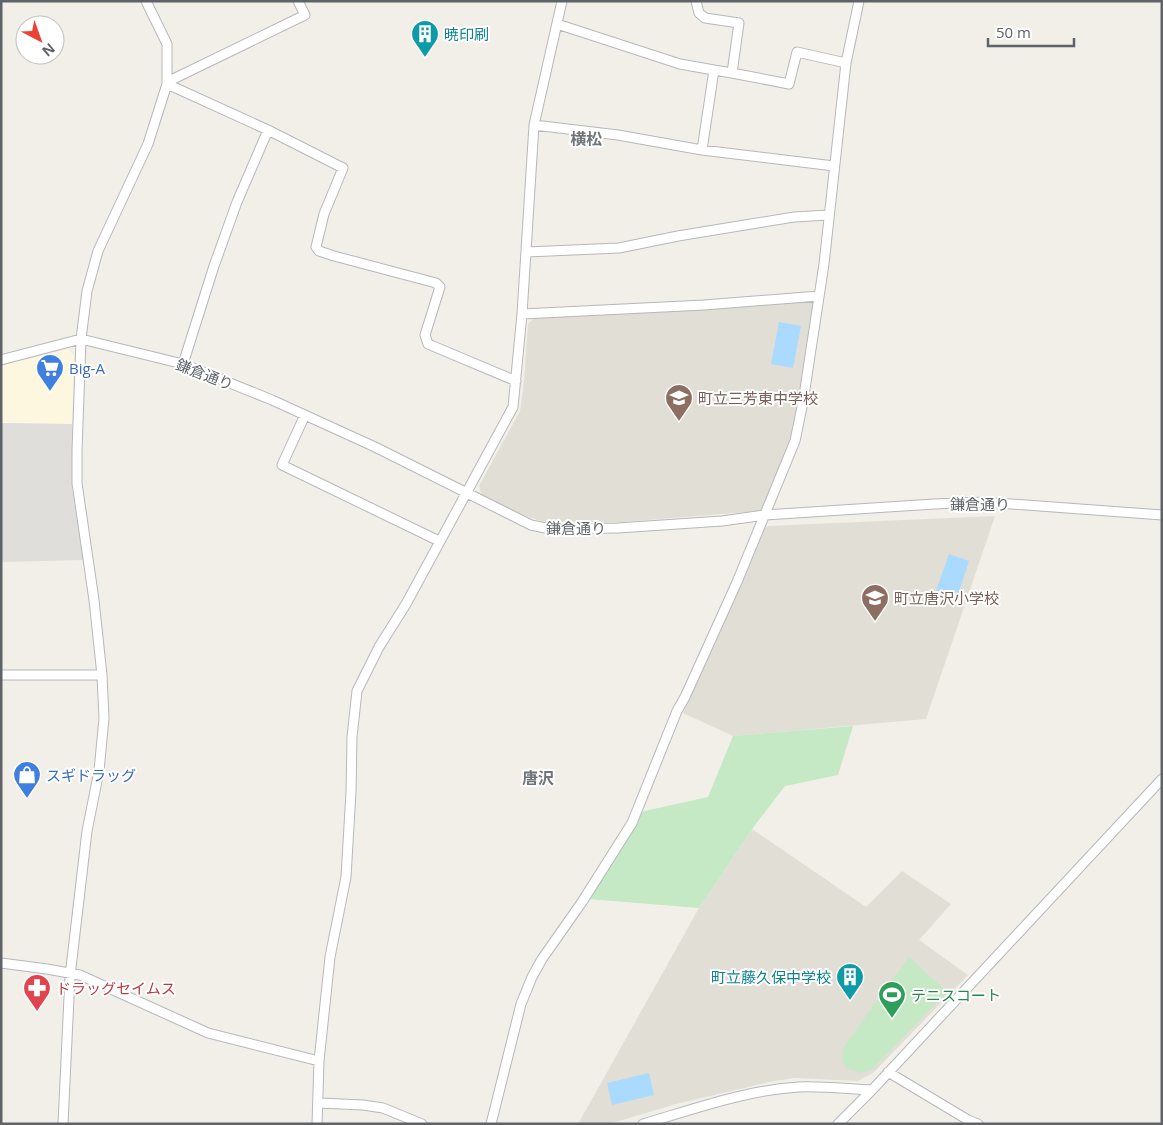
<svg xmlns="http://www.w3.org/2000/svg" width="1163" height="1125" font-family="'Open Sans','Noto Sans JP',sans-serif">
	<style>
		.commercial { fill: #fef7e0 }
		.industrial { fill: #e0deda }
		.education { fill: #e1ded6 }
		.green { fill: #c5e8c5 }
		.water { fill: #aadaff }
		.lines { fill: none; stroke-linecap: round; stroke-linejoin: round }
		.street-casing { stroke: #b5b8bc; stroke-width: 11 }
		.street { stroke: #fff; stroke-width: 9 }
		.labels { text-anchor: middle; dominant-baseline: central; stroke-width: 4; stroke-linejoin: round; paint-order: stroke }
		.culture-label { font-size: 15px; fill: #0d838f; stroke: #fff; text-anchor: start }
		.shop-label { font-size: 15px; fill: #366cbe; stroke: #fff; text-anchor: start }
		.street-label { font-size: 15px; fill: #5f6368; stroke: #fff }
		.education-label { font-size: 15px; fill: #785e54; stroke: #fff; text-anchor: start }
		.health-label { font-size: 15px; fill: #be3a42; stroke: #fff; text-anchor: start }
		.leisure-label { font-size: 15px; fill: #27864d; stroke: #fff; text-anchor: start }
		.neighbourhood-label { font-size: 16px; font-weight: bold; fill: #70757a; stroke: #fff }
	</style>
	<rect width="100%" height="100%" fill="#f1efe8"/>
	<path class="commercial" d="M68,349L74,355L72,424L1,423V366Z"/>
	<path class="industrial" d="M1,423L72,424V488L84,560L1,562Z"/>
	<path class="education" d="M810,299L815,305L793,436L763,507L760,511L622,522L546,523L518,513L482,496L479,486L520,411L524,382L528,324L534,318L655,312Z
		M995,516L926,719L733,736L683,713L764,529L768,526Z
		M752,829L866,907L902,871L951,904L919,940L968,975L873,1073L858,1081L794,1078L769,1082L676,1104L609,1124H578L699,908Z"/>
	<path class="green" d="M853,726L838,775L785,786L752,829L699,908L588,899L640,812L708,797L733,736Z
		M909,957L947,992L872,1069L863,1073L847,1069C841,1060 842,1055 845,1045Z"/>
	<path class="water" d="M779,322L801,326L793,368L771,364Z
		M949,554L969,561L956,601L935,594Z
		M649,1073L654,1095L612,1105L607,1083Z"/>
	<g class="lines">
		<defs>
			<path id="street" d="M696,1L699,13L705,18L739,23L732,73L714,70
				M557,24L680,64L714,70L702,150
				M732,73L789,84L797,52L846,63
				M167,82L305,15L298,1
				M167,84L268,130L343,168L324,214L316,247L319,251L334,256L436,283L440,287L425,335L428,344L516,381
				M534,125L618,135L702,150L834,166
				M527,252L619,248L678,236L794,217L828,215
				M522,314L704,305L819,296
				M1,360L81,339L183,364L272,400L375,447L531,525L550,529L618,528L722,521L765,515L934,504L984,502L1162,515
				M183,364L214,266L237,202L268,130
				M305,415L282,465L439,541
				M1,675H102
				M1,963L47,969L80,975L208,1033L319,1061
				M888,1072L968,1120L978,1124
				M319,1103L363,1105L383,1108L422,1124
				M63,1124L70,976L87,831L99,771L104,718L102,675L94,600L77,483V451L81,339L87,291L98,251L148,144L167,84V44L146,1
				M317,1124L319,1061L330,957L346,877L351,792L352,737L357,691L379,647L406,604L513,407L522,314L534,125L562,1
				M491,1124L521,1004L532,977L542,959L582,902L632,823L677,711L685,697L737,582L795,441L803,402L824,264L846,63L859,1
				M643,1124C694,1109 746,1090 799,1087C823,1086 848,1089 872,1090
				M838,1124L872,1090L1162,779"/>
		</defs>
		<use href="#street" class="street-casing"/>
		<use href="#street" class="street"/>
	</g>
	<defs>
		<symbol id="building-pin" viewBox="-11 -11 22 30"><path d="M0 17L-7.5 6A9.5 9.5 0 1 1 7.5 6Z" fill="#0f9aa8" stroke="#fff"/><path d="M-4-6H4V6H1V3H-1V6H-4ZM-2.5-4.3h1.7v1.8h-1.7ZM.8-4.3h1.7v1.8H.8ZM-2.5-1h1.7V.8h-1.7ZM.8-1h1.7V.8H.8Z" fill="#fff"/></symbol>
		<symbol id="supermarket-pin" viewBox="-11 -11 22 30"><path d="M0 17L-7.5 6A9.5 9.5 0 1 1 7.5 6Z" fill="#3f7fe0" stroke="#fff"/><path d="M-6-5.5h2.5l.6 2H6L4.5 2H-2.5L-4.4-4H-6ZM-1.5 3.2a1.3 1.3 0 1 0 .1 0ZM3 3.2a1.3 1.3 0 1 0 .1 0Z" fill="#fff"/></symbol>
		<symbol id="school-pin" viewBox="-11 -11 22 30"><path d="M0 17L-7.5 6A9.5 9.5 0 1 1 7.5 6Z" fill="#8d6e63" stroke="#fff"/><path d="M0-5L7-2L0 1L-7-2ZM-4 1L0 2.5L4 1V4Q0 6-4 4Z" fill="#fff"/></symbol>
		<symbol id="shop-pin" viewBox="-11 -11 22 30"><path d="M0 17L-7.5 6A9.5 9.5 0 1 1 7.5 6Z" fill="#3f7fe0" stroke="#fff"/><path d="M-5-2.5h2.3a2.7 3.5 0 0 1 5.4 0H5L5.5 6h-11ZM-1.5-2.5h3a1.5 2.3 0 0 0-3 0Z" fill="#fff"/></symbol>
		<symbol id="pharmacy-pin" viewBox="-11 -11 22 30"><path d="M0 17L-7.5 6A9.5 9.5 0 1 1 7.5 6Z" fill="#e0444e" stroke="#fff"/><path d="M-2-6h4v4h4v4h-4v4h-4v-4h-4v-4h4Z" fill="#fff"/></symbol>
		<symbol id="stadium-pin" viewBox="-11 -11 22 30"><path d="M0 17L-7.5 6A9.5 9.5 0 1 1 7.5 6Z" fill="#2e9e5b" stroke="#fff"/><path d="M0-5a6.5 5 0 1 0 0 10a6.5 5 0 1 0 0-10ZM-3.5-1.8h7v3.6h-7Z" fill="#fff"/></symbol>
	</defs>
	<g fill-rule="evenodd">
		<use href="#building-pin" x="409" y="18" width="32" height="43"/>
		<use href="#supermarket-pin" x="34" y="352" width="32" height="43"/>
		<use href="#school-pin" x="663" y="382" width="32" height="43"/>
		<use href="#school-pin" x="859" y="582" width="32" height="43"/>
		<use href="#shop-pin" x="11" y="759" width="32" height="43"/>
		<use href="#building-pin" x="834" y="961" width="32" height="43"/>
		<use href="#pharmacy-pin" x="21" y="972" width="32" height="43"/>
		<use href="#stadium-pin" x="876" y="979" width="32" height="43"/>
	</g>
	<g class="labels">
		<g class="culture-label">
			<text x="444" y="34">暁印刷</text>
			<text x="831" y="977" text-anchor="end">町立藤久保中学校</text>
		</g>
		<g class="shop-label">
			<text x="69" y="368">Big-A</text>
			<text x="46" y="775">スギドラッグ</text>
		</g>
		<g class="street-label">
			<text transform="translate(205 374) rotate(21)">鎌倉通り</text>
			<text x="980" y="504">鎌倉通り</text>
			<text x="576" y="528">鎌倉通り</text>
		</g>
		<g class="education-label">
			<text x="698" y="398">町立三芳東中学校</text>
			<text x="894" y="598">町立唐沢小学校</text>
		</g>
		<g class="health-label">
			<text x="56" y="988">ドラッグセイムス</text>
		</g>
		<g class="leisure-label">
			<text x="911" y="995">テニスコート</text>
		</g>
		<g class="neighbourhood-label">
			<text x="586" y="139">横松</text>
			<text x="538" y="778">唐沢</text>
		</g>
	</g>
	<rect width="1163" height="1125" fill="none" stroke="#5f6368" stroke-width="5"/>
	<g transform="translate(40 40) rotate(139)"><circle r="24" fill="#ffffff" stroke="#bfc1c3"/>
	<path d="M0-4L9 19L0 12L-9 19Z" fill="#ea4335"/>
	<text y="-8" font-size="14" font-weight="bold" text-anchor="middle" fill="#5f6368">N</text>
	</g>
	<path d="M988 38v8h86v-8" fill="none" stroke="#5f6368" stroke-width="2.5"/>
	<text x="996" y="38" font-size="15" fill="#5f6368" stroke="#ffffff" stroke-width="4" paint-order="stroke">50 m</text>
</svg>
